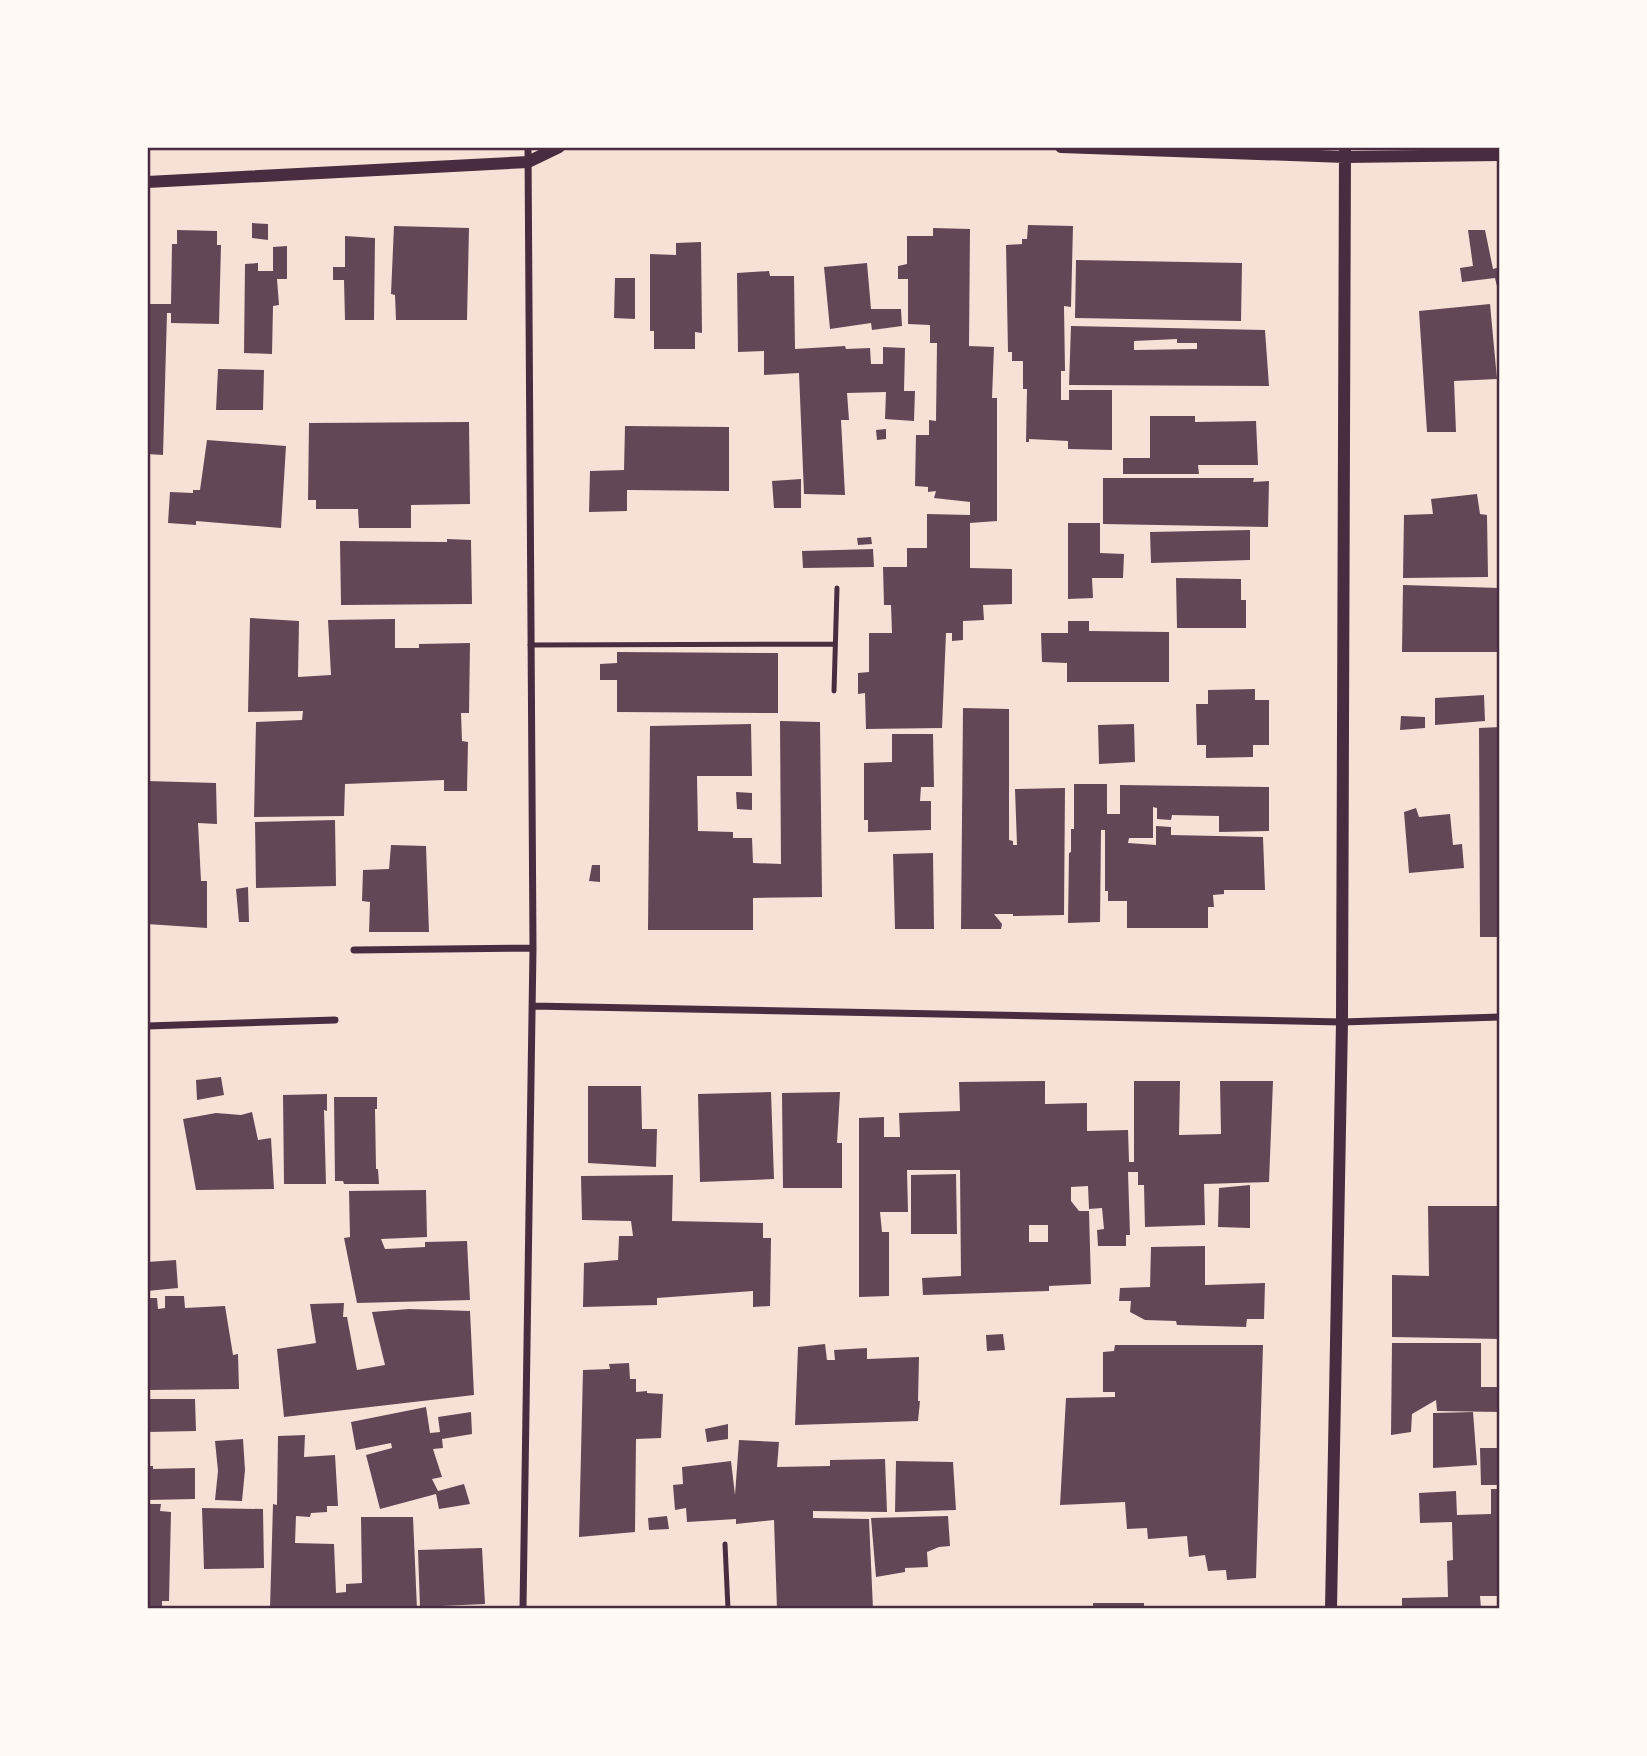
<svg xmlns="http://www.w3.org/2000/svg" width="1647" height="1756" font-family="'Nunito Sans',sans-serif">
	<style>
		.building { fill: #644757; fill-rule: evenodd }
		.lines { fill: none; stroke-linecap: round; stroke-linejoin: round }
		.service { stroke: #4a2c40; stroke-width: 5 }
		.minor { stroke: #4a2c40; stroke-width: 7 }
		.tertiary { stroke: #4a2c40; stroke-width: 12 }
		.neatline { fill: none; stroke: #4a2c40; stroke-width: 2.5 }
	</style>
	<rect width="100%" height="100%" fill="#f7e1d7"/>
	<path class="building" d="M252,223L268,224V240L252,238Z
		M1028,225L1073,226L1071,307L1064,306L1065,371H1061V400H1069V390H1112V450L1068,449V441L1029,439V442H1026L1027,389H1023V361H1012V352H1008L1006,245L1022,244V239H1027Z
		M394,226L469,228L467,320H396L395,295L391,294Z
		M933,228L970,229L969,346L994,347L992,398H997V521L970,523V568L1012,569V604L983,605L984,620L963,621V640L952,641V633H946L942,728L866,729L865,693L858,694V673L869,672V633H892L891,605H884L883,567H907V548H927V514L970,515V502L934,498L936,491L928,492V487L915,486L916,435H929V420L936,421L937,343H930V325L908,324V279H898V266L907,264V236H933Z
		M177,230L217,231V245H221L219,324L171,323V313H167L163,455L147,454V304H171L172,244H177Z
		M1468,230H1485L1493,269L1500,267V299L1495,278L1462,282L1460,268L1473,266Z
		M345,236L375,238L374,320H345L344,280H333V267H345Z
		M701,242L702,333L695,332V349H654V331H650V254L676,255V243Z
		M287,246V279H277L279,305L273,306L272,354L244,353L245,264L258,263V271H273V247Z
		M1076,260L1242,263L1241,321L1075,318Z
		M867,263L871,309H901L902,326L872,330L871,323L830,329L824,267Z
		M769,271L770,276H794L795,349L845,346L846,349L870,348L871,364H883V347L905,348L904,391H915L914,421L885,419L886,392L847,393L849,420H841L845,495L804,494L799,373L764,375V351L738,352L737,273Z
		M615,278H635V319L614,318Z
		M1490,304L1497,379L1454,381L1456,432H1427L1419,311Z
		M1071,326L1265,330L1269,386L1069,385ZM1177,339V343H1197V349L1134,350V341Z
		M218,369L264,370L263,410H216Z
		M1150,416H1195V422L1256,421L1258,465H1198L1199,474H1123V458H1150Z
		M469,422L470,504L411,505V528H359L358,509H316V500H308L309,423Z
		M625,426L729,427V491L627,490V511L589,512L590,471L624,470Z
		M886,429V439L877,440L876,430Z
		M207,440L286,446L281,528L196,521V525L168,523L170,492L193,493V490H200Z
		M1103,478H1254L1253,482L1269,481L1268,527L1103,524Z
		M801,479V508H774L772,481Z
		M1477,494L1480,514L1487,515L1488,577L1403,578L1404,515L1433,514L1431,499Z
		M1068,523H1100V553L1124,554L1123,578H1092L1093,598L1068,599Z
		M1250,530V560L1151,563L1150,532Z
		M871,537L872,544L858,545L857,538Z
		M447,539L471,540L472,604L341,605L340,541L447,542Z
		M873,549L874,567L803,568L802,551Z
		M1176,578L1241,579V600H1246V628H1177Z
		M1403,585L1500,588V652H1402Z
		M250,618L299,621L298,677L331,675L328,620L395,619V648H419V644L470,643L469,713H461L462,741L468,742L467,791H444V780L345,784L344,816L254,817L256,722L302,720L303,711L248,712Z
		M1068,621H1089V631L1169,632V682H1067V663L1042,662L1041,633H1068Z
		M617,652L778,653V713L617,712V680H600V664L617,663Z
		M1255,689V700H1269V745H1253V757L1206,758V745H1197L1196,704H1208V690Z
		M1484,695L1485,721L1435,725V698Z
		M963,708L1009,709V840L1013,841V845H1017L1015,789L1065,788L1064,915L1013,916V914H994L1002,924L1001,929H961Z
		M1401,716L1425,717V728L1400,730Z
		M780,721L820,722L822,897L753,898V930H648L650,726L751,724L752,776H697L698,831L733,832V838H752L753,863L781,864Z
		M1134,724L1135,762L1099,764L1098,725Z
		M1500,727V937H1480L1479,728Z
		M892,734H933L934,787H921L920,801H931V830L868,832V820H864V763L892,762Z
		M147,781L216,783L217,824L198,823L201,881H207V928L147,924Z
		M1074,784H1107V814H1120V785L1269,787V831L1219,832V816L1172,815L1171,820L1157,819V808L1153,807V838H1129L1128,843L1156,845V826L1171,827V835L1263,837L1265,890H1224V894L1213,895L1214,907H1208V928H1127V901H1108V891H1105V830H1101L1100,922L1068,923L1069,853L1071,852V829H1074Z
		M736,792L752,793V810L737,809Z
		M1416,808L1419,817L1450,814L1453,845L1462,844L1464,868L1409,873L1404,812Z
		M335,820L336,886L256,888L255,822Z
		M391,845L426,846L429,932H369L370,902L362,901L363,870L389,869Z
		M933,853L934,929H895L893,854Z
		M592,865H600V882L589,881Z
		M248,887L249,922H239L236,889Z
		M221,1077L224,1095L197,1100L196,1080Z
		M1045,1081V1104L1087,1103V1131L1128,1130L1129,1162H1134V1081H1180L1179,1135L1221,1134L1220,1081H1273L1269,1182L1204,1184L1205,1225L1145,1227L1144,1185H1138V1172H1128L1130,1235H1126V1246H1098L1097,1230L1104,1229L1102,1208L1089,1209L1088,1186L1071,1187V1201L1079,1211H1089L1091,1284L1049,1286V1291L923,1295L922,1278L961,1276L960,1170H907L908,1212H880L882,1232H889V1296L859,1297V1118L884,1117V1137H900L899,1113L960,1111L959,1082ZM1029,1225H1048V1242H1029Z
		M588,1086H641L642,1129H657L656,1167L588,1163Z
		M771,1092L774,1179L700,1182L698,1094Z
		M840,1092L837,1143H842V1188H783L782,1093Z
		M327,1094V1111L324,1110L326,1184H284L283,1095Z
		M334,1097H377V1109H375L376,1169H378L379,1184H344L343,1181H335Z
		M252,1112L258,1140L271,1138L274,1189L196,1190L183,1119L216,1113L241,1115Z
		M956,1174L957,1234H911V1175Z
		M673,1175L672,1221L763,1223V1238H771L770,1306L753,1307V1291L657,1298V1305L583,1307L584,1263L618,1260L619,1236H633L631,1221L582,1220L581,1176Z
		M1250,1185V1228L1218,1227L1219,1188Z
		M426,1190L427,1237L381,1239L385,1249L425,1247V1242L467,1241L470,1300L357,1303L344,1238L350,1237L349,1191Z
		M1428,1206H1500V1339L1392,1337V1275L1429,1276Z
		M1205,1246V1285L1265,1283L1264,1319H1247L1246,1327L1177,1325L1176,1321L1145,1320L1130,1312L1131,1301H1119L1120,1288L1150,1287L1151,1247Z
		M176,1260L178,1288L147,1291V1262Z
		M165,1296H184L185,1308L225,1306L233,1355L238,1354L239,1389L147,1390V1305H149V1298H157L158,1309L165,1308Z
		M344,1303L343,1317H347L357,1370L385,1365L372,1312L409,1309L470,1311L474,1395L284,1417L277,1349L316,1343L310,1304Z
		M1003,1334L1005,1350L987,1351L986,1335Z
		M1392,1343H1481V1387H1500V1412L1437,1411L1436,1400L1412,1414L1411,1432L1391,1435Z
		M825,1344L827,1360H835L834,1350L867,1348V1359L919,1357L918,1401H920L918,1421L795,1425L798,1347Z
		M1115,1345H1263L1256,1578L1227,1580L1226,1570L1208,1571L1205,1555L1189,1557L1187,1536L1148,1539L1147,1528L1127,1529L1125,1502L1060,1505L1066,1398L1115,1397V1392H1103V1352L1114,1351Z
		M629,1363L630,1379H636V1392L647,1391V1393L663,1394L661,1438L636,1439L635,1532L579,1537L583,1370L610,1369L609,1364Z
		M147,1399H195L196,1431L147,1432Z
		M426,1407L430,1433L440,1432L438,1417L471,1412L472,1434L442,1439L443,1448L433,1449L442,1477L432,1479L438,1491L464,1484L470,1504L439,1509L436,1494L380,1509L366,1455L392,1448L391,1443L356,1450L351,1422Z
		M1473,1412L1477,1465L1433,1468V1413Z
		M728,1424V1439L707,1442L705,1429Z
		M305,1435L304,1457L335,1455L338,1506H327V1512L311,1513L310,1517L296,1516L295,1543L334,1544L336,1593L346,1592V1584L362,1583L361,1517H413L417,1609H270L273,1504L277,1505L278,1436Z
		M243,1439L245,1470L242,1501L215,1500L218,1471L215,1441Z
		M739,1440L779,1442L777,1467L830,1466V1460L885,1459L887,1512L813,1511V1518L869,1519L873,1609H777L774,1520L736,1524V1519L687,1522L686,1508L675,1510L673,1485L683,1484L682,1467L731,1461L735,1495Z
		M1480,1448H1500V1485H1481Z
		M896,1461L953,1462L956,1510L895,1512Z
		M147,1466H153V1469L195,1468V1499L147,1500Z
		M1491,1489H1500V1596H1480L1481,1609H1402V1598L1448,1597L1447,1561L1453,1560L1452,1522L1420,1523L1419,1493L1456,1491L1457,1515L1491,1514Z
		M147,1504H161L160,1511L171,1512L169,1601H162V1609H147Z
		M202,1508L263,1509L264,1568L204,1569Z
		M667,1516L669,1529L649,1530L648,1518Z
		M948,1516L950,1546L939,1547L927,1552L928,1567L905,1568V1572L876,1577L871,1518Z
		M482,1548L485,1604L420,1607L418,1550Z
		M1093,1603H1144V1609H1093Z"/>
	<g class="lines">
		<path class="service" d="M530,645L835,644
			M834,691L837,588
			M725,1544L728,1609"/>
		<path class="minor" d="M354,950L533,948
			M532,1006L1342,1022L1500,1017
			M147,1026L335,1020
			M523,1609L533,948L528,147"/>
		<path class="tertiary" d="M1061,147L1345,157L1500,155
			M147,182L528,162L559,147
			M1331,1609L1342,1022L1345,147"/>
	</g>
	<rect width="1647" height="1756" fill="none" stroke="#fffaf5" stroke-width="298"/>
	<rect x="149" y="149" width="1349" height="1458" class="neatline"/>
</svg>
